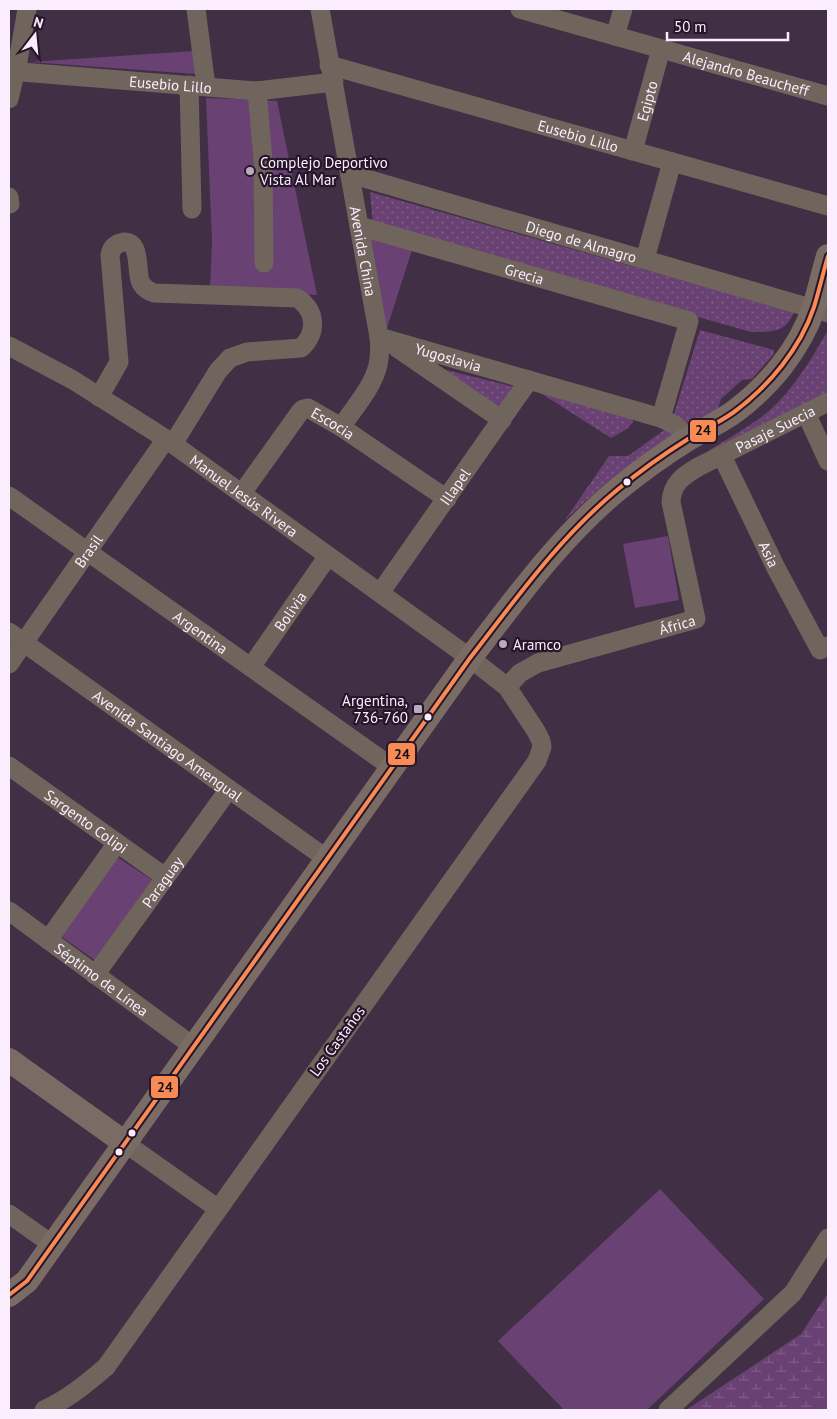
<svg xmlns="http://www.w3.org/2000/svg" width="837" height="1419" font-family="'PT Sans',sans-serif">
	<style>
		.grass { fill: url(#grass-dots) }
		.wetland { fill: url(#wetland-marsh) }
		.park { fill: #6a4173 }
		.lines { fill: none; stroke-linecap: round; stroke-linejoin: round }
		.minor { stroke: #6f655c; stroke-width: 19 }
		.major { stroke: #7a6c64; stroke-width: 24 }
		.bus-1-casing { stroke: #251629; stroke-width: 8 }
		.bus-1 { stroke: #f98a56; stroke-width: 4 }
		.poi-dot { fill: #b9aabd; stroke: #251629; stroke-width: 2 }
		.bus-dot { fill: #faedfd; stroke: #251629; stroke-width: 2 }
		.labels { text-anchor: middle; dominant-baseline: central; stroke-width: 4.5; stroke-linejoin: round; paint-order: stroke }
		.street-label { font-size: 15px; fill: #faedfd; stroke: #251629 }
		.poi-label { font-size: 15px; fill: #faedfd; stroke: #251629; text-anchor: start }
		.line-badge { stroke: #251629; stroke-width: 2 }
		.pale-badge-label { font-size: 14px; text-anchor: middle; font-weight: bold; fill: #111 }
	</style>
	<defs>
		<pattern id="grass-dots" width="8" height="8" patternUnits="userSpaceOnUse" patternTransform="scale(1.25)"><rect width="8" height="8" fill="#6a4173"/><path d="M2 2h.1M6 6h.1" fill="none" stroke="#805d88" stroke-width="1.8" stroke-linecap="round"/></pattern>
		<pattern id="wetland-marsh" width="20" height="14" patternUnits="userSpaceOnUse" patternTransform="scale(1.25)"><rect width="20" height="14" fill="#6a4173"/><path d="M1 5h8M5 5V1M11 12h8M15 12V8" fill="none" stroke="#805d88"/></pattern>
	</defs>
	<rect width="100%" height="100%" fill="#412f45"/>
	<path class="grass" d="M370,192L794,312C786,333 771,332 751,332L373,225Z
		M700,330L774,350L773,355L752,379L742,380L721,399L717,411L689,426L673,417Z
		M828,330V398L711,459L708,451C727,439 752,425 769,411C794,389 812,358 828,330Z
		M446,370L515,387L498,410L446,372Z
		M539,392L632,419L633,422L627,429L611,438Z
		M670,426L674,435C634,459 599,488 565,520L609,456H628Z"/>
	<path class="wetland" d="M828,1293V1410H686L801,1334Z"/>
	<path class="park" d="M194,51L196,74L30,62Z
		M206,98L277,101L317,295L210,289L212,241Z
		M368,232L413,247L386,331Z
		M668,536L679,600L635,608L623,544Z
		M114,855L152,880L96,961L59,935Z
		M660,1189L764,1299L647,1410H564L498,1341Z"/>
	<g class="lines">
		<g class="minor">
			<path d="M196,9L206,86"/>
			<path id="s1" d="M320,9L379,337C380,346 380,356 378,365C373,387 354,408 341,427"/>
			<path id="s2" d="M520,9L828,96"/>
			<path d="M615,36L623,9"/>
			<path id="s3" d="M329,65L828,206"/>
			<path id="s4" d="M9,71L257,91L334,82"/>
			<path d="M189,85L192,209"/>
			<path d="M257,91L263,159L264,263"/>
			<path d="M9,99L18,61L27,9"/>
			<path id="s5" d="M633,151L661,49"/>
			<path id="s6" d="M350,174L828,313"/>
			<path d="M9,197L10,204"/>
			<path id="s7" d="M359,226L689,321L661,418"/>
			<path d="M645,259L672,162"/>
			<path id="s8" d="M379,337L661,418L675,425L689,439"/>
			<path id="s9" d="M9,346L73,380L166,439L470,658L507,687L536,731L541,741L542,747L537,761L106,1367C86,1384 68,1399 44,1410"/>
			<path d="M397,348L502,420"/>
			<path d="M99,397L119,362L110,255C111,249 114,245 120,243C143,236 135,273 141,283C144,288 148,291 154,293L297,298C316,310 318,332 301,348L247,352L230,358L218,371L173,444"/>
			<path d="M806,413L828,461"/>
			<path id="s10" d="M722,456L776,568L820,650L828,646"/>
			<path id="s11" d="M242,493L300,412L303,409L308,408L341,427L447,499"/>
			<path id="s12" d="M9,496L393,768"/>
			<path id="s13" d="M380,593L529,380"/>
			<path id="s14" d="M9,632L327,859"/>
			<path id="s15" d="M9,664L166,439"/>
			<path id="s16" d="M251,667L328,556"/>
			<path id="s17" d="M507,687L520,673L538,663L696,619L671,502C672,483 683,476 698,467L828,402"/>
			<path id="s18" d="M9,766L165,877"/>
			<path id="s19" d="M9,911L194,1047"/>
			<path d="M48,940L117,843"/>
			<path id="s20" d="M95,975L229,789"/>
			<path d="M125,1143L217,1208"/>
			<path d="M9,1214L53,1245"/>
			<path d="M668,1410L793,1293L828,1238"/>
		</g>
		<path class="major" d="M9,1060L125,1143
			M9,1295L27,1281L470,658C516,599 559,538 617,490C640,471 664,454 688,439C703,430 720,422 734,412C769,386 800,349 814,307C819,291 823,273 828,256"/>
		<defs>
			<path id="bus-1" d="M9,1295L27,1281L470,658C516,599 559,538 617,490C640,471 664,454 688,439C703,430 720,422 734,412C769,386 800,349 814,307C819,291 823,273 828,256"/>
		</defs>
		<use href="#bus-1" class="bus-1-casing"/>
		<use href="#bus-1" class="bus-1"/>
	</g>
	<g class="poi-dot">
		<circle cx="250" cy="171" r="5"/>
		<circle cx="503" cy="644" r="5"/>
		<rect x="413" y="704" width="10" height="10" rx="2.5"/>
	</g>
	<g class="bus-dot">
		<circle cx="627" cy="482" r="4.5"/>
		<circle cx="428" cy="717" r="4.5"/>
		<circle cx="132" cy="1133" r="4.5"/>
		<circle cx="119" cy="1152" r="4.5"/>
	</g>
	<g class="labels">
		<g class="street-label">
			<text stroke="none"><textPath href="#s2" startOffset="235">Alejandro Beaucheff</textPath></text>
			<text stroke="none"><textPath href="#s4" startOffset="162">Eusebio Lillo</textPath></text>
			<text stroke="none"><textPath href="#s5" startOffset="52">Egipto</textPath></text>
			<text stroke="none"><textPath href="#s3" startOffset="259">Eusebio Lillo</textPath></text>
			<text stroke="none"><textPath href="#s6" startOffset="241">Diego de Almagro</textPath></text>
			<text stroke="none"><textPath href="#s1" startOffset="246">Avenida China</textPath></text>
			<text stroke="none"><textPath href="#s7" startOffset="172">Grecia</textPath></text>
			<text stroke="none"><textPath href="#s8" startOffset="72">Yugoslavia</textPath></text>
			<text stroke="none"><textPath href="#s11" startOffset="138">Escocia</textPath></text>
			<text stroke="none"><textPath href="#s17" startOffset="456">Pasaje Suecia</textPath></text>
			<text stroke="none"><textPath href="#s13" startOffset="130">Illapel</textPath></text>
			<text stroke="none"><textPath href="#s9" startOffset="279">Manuel Jesús Rivera</textPath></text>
			<text stroke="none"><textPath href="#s15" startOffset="138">Brasil</textPath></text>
			<text stroke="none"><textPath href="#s10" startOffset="109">Asia</textPath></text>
			<text stroke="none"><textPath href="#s16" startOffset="68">Bolivia</textPath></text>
			<text stroke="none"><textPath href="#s17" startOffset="184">África</textPath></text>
			<text stroke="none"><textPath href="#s12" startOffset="235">Argentina</textPath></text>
			<text stroke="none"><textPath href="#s14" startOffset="195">Avenida Santiago Amengual</textPath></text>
			<text stroke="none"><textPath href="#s18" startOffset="95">Sargento Colipi</textPath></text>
			<text stroke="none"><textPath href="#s20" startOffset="115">Paraguay</textPath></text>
			<text stroke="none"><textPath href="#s19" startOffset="115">Séptimo de Línea</textPath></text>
			<text transform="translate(337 1041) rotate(-54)">Los Castaños</text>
		</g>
		<g class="poi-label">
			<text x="260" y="162">Complejo Deportivo<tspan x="260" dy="17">Vista Al Mar</tspan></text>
			<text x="513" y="644">Aramco</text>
			<text x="408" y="700" text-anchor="end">Argentina,<tspan x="408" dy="17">736-760</tspan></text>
		</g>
	</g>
	<g class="line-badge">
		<rect x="689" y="419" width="28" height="24" rx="5" fill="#f98a56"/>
		<rect x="387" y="742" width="29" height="24" rx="5" fill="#f98a56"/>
		<rect x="150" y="1075" width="29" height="24" rx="5" fill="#f98a56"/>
	</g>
	<g class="pale-badge-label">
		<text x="703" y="435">24</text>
		<text x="402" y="759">24</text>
		<text x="165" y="1092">24</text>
	</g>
	<rect width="837" height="1419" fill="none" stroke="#faedfd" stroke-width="20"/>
	<g transform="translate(35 35) rotate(16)" stroke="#251629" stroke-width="4" paint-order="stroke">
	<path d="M0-4L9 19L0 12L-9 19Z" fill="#faedfd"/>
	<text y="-8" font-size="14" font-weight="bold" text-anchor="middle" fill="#faedfd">N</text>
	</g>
	<path d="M667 32v8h121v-8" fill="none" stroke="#faedfd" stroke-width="2.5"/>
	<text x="674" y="32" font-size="15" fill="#faedfd" stroke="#251629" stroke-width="4" paint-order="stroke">50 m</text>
</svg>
